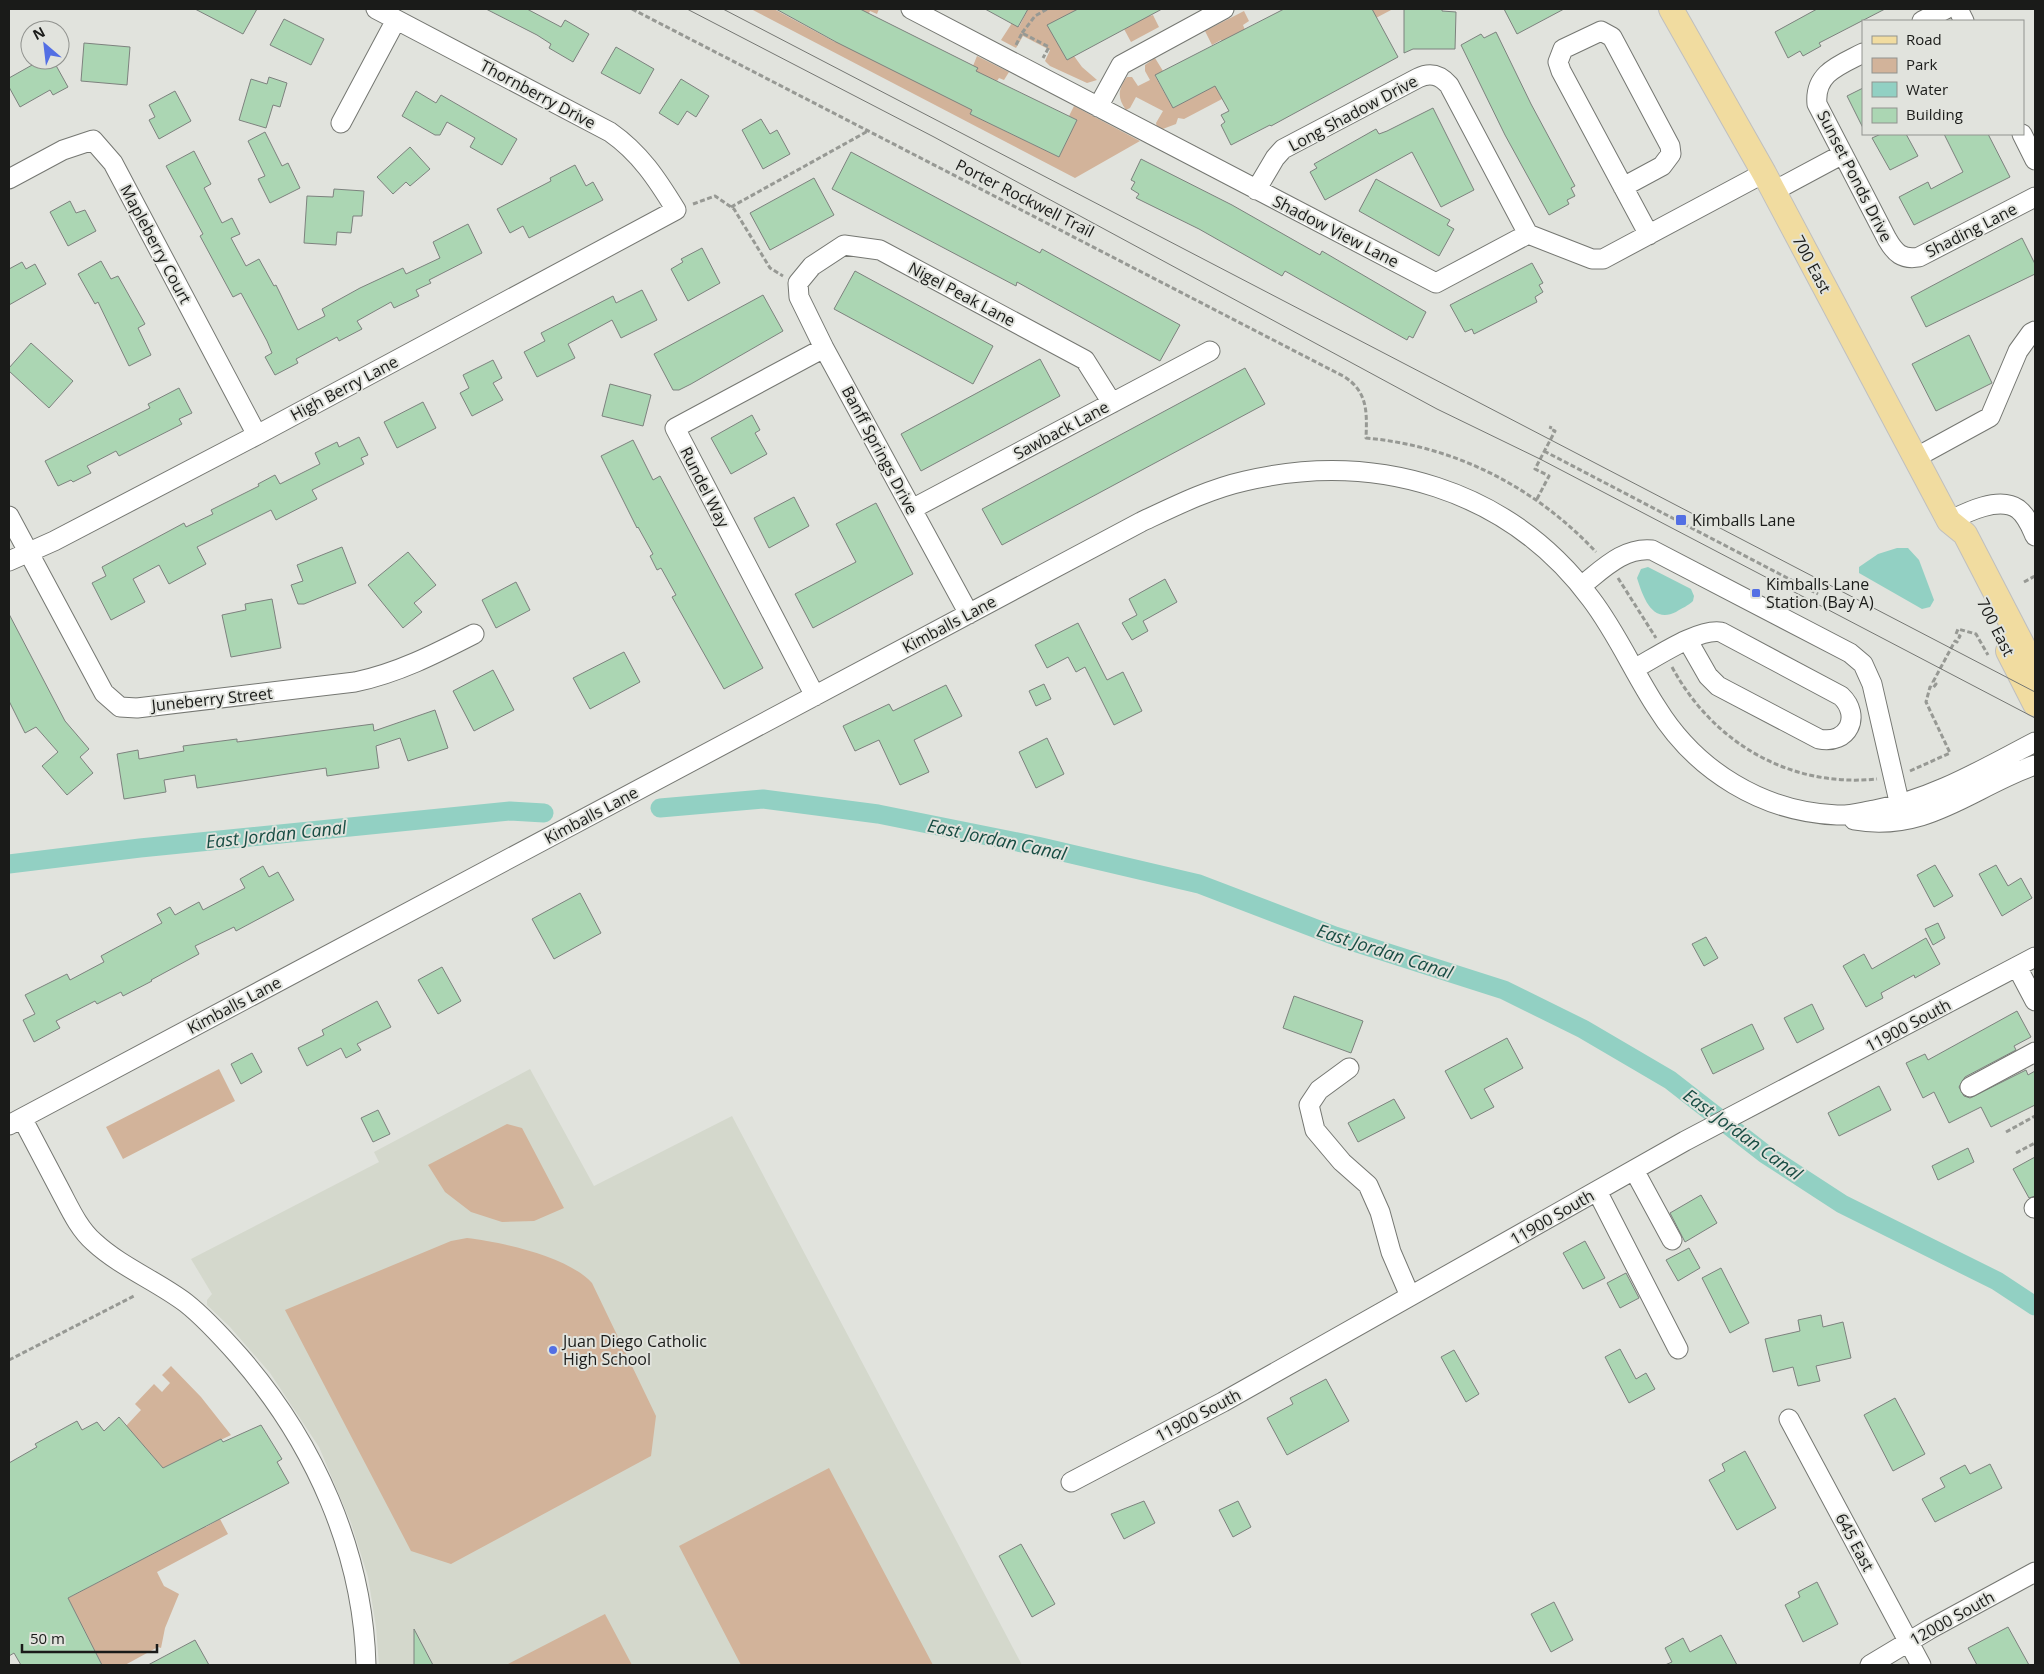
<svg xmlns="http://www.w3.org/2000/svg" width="2044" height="1674" font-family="'Open Sans',sans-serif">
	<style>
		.built { fill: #d4d8cc }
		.green { fill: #d2b39a }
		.water { fill: #92d0c3 }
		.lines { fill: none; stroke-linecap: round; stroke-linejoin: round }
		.canal { stroke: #92d0c3; stroke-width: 19 }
		.building { fill: #abd6b3; stroke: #7d827e }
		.minor-casing { stroke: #757772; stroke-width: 21 }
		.major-casing { stroke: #bfbfbf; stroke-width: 26 }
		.path { stroke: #979994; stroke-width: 3; stroke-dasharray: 5 2.5; stroke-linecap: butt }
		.minor { stroke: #fff; stroke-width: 19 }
		.major { stroke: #f1dca0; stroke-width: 24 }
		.tram { stroke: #757773; stroke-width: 1 }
		.poi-dot { fill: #536fe4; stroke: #e1e3dd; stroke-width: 2 }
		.labels { text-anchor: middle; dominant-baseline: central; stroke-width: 4; stroke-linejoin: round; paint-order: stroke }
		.street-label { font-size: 16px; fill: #1a1b19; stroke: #e1e3dd }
		.poi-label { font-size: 16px; fill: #1a1b19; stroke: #e1e3dd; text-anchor: start }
		.water-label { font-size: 18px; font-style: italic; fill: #184d44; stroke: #e1e3dd }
	</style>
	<rect width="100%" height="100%" fill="#e1e3dd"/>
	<path class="built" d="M530,1069L594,1186L732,1116L1022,1665H379L376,1627L368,1577L351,1523L319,1447L270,1373L230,1327L207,1305V1300L212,1294L191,1259L379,1162L374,1152Z"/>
	<path class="green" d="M751,9H774L835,42L853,9H879L877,14L870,11L851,49L960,103L977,68L973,66L977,56L1009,72L1004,80L999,78L997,81L988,77L970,114L1059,157L1077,120L1069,116L1074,106L1140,141L1075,178Z
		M1028,9H1078L1048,25L1067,60L1074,56L1082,67L1097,80L1087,83L1050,66L1045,61L1050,50L1023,36L1016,48L1001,40L1012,23L1019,27Z
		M1126,9H1146L1150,16L1153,15L1159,27L1131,42L1124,29L1134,23Z
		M1368,9H1393L1184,119L1178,118L1176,124L1160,130L1157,128L1156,123L1163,111L1136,97L1130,108L1126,110C1117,98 1118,89 1127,77H1132L1138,86L1150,80L1145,71V65L1155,58L1163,71L1155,76L1173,108L1239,73L1221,40L1212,45L1205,31L1244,11L1249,21L1243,25L1260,68Z
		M219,1069L235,1101L123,1159L106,1127Z
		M507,1124L522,1128L564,1208L534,1221L502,1222L471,1212L445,1192L428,1165Z
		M467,1238C502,1242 569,1257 592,1283L656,1416L651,1456L451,1564L411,1551L285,1310L451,1241Z
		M171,1366L201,1397L231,1435L163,1468L126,1426L141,1410L135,1404L154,1384L162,1392L170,1383L162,1375Z
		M829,1468L933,1665H741L679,1546Z
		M220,1519L228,1534L157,1572L164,1586L179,1594L165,1628L161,1648L158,1647L125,1665H102L68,1598L199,1530L198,1528L204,1524L206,1527Z
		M605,1614L632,1665H506Z"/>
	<path class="water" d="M1897,548H1908L1919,560L1934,600L1930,607L1922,609L1859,573V567L1878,554Z
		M1648,567L1691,589L1694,596L1693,601C1688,606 1682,608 1676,612C1652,624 1643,597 1637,578L1641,569Z"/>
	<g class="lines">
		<path class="canal" d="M660,808L763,799L878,814L1037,846L1199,884L1335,936L1504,990L1583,1029L1670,1080L1765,1154L1842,1204L1997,1281L2035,1306
			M9,864L140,848L510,811L544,813"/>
	</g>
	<path class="building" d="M195,9H257L243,34Z
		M486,9H527L561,27L565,20L589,34L573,62L549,48L551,44L537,35Z
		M776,9H860L978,68L976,71L1077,120L1059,157L970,114L972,110L836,42Z
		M985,9H1028L1018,27Z
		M1078,9H1162L1067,60L1047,25Z
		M1284,9H1372L1398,57L1271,126L1270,125L1231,145L1221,125L1225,122L1221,115L1229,111L1215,86L1173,108L1155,75Z
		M1404,9H1442V11L1456,12L1455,49H1413L1404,53Z
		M1504,9H1564L1517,34Z
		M1817,9H1885L1819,43L1821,46L1803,56L1800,51L1788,58L1775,32Z
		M284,19L324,39L311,65L270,45Z
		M1496,32L1531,104L1575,186L1571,188L1575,196L1567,200L1569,204L1549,215L1505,135L1461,45L1481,34L1484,38Z
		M84,43L130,47L127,85L81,81Z
		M616,47L654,69L640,94L601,73Z
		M41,60H53L68,87L53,95L50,90L20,107L9,87V78Z
		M269,77L287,83L280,107L273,105L266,128L239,120L251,79L267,84Z
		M681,79L709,96L696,117L687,111L678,125L659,113Z
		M1863,88V128L1847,96Z
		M175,91L191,121L159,139L149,120L155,117L149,105Z
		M416,91L436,103L441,95L517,139L502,165L470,147L475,138L447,122L440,135H435L402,116Z
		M1433,108L1474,190L1441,207L1412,152L1325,200L1310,172L1317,168L1314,164L1376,129L1379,134L1387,131Z
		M761,119L770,134L777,130L790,154L763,169L742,130Z
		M265,132L282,166L288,163L300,188L270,203L258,179L265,176L248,141Z
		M1881,134H1906L1918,156L1890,170L1872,138Z
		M1944,134H1988L2010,177L1914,225L1899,197L1928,182L1931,189L1963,172Z
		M410,147L430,169L410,186L406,182L393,194L377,177Z
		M194,151L211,184L204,188L222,223L232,218L240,234L231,238L246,266L259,259L274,286L276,285L298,330L325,316L322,309L360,288L403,268L406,274L440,258L433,242L468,224L482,253L429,280L431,283L416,290L419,296L394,308L391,302L357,321L362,329L339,341L337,337L296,359L298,363L275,375L265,357L272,353L267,341L241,293L233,297L200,236L203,234L166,166Z
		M851,152L1040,253L1042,249L1180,325L1160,361L1017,282L1016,286L832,189Z
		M1141,159L1232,205L1320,255L1322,251L1426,312L1413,338L1409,336L1407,340L1285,271L1282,276L1199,229L1136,198L1139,194L1131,189L1135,182L1131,180Z
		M575,165L586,186L593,182L603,200L529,238L523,226L510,233L497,209L551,181L550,178Z
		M814,178L834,215L770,250L750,213Z
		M1376,179L1450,220L1447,225L1454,229L1439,256L1359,211Z
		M334,189L364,191L362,216H353L351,233L337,232L336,245L304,243L307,196L333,197Z
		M70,201L76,213L85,210L96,231L68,246L50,212Z
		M2022,238L2035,264V274L1926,327L1911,297Z
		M702,248L720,283L688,301L671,269L683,262L681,259Z
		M101,261L111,279L118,276L145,324L138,328L151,355L129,366L98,302L95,304L78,274Z
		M22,262L26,269L35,264L46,284L9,305V269Z
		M1532,263L1543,283L1539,285L1543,292L1535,297L1537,302L1474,334L1472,329L1465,332L1450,305Z
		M855,271L993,346L973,384L834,309Z
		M642,290L657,320L621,338L612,320L568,344L575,358L537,377L524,352L545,341L541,333L613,296L616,303Z
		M763,295L783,331L691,384L679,390H673L654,354Z
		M1969,335L1992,383L1936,411L1912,364Z
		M31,343L73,381L49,408L9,371V368Z
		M1040,359L1060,396L921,471L901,434Z
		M493,360L502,378L493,383L503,400L472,416L460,393L469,388L463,375Z
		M1245,368L1265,404L1002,545L982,509Z
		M610,384L651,395L643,426L602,416Z
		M179,388L192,413L179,419L182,424L119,456L116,451L87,466L91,473L73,482L71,480L58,486L45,461L150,408L148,404Z
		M423,402L436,428L397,448L384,422Z
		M752,415L760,430L755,433L767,454L731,474L711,438Z
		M359,437L368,455L361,458L364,464L312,490L317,499L276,520L271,510L197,547L206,564L169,584L159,565L133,579L145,602L111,620L92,583L106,576L102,567L184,523L186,527L213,514L211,510L259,486L258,484L275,475L280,484L320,464L315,453L337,442L339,447Z
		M633,440L653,480L660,476L763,668L724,689L672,597L676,595L661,568L657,570L650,556L653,554L638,527L637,528L601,456Z
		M794,497L809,526L769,548L754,518Z
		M876,503L913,574L813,628L795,594L856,562L836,524Z
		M342,547L356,583L304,604H298L291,585L303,581L297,565Z
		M408,552L436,585L414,603L422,612L403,628L368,585Z
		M1165,579L1177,602L1143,621L1148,631L1132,640L1122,623L1137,615L1129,599Z
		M516,582L530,610L496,628L482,600Z
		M272,599L281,648L231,657L222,615L246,610L245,604Z
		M9,614L65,721L89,749L80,757L93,773L67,795L42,766L58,752L36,727L25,733L9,701Z
		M1078,623L1107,680L1123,672L1142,711L1114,725L1085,667L1076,672L1068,657L1047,668L1035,645Z
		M624,652L640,682L590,709L573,678Z
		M493,670L514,710L474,731L453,691Z
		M1044,684L1051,699L1036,706L1029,691Z
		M946,685L962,716L914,740L929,772L900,785L879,740L855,751L843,726L889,704L893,711Z
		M435,710L448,748L408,761L400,738L376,746L379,768L327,776L326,768L197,788L195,775L164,780L166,792L124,799L117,754L138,750L139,759L184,751L183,746L237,739V742L373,724L374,731Z
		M1047,738L1064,774L1036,788L1019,752Z
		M1935,865L1953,896L1934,907L1917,875Z
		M1996,865L2008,886L2021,878L2032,898L2002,916L1979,874Z
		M263,866L269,877L278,872L294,900L236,931L234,927L195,946L199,954L151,980L152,981L123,996L121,992L97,1004L95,1001L56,1021L60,1028L34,1042L23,1020L35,1014L25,995L67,974L70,980L104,962L101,956L162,923L157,914L170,907L175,915L199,902L203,910L245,888L240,879Z
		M580,893L601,933L554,959L532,919Z
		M1938,923L1945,938L1933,945L1925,929Z
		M1706,937L1718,958L1704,966L1692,944Z
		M1926,938L1940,964L1915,978L1914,975L1881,993L1883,998L1866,1007L1843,966L1864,954L1872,969Z
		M442,967L461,1001L438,1014L418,980Z
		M1294,996L1363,1021L1351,1053L1283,1028Z
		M377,1001L391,1027L357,1044L361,1050L346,1058L341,1048L307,1066L298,1048L324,1035L322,1030Z
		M1812,1004L1824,1029L1797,1043L1784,1018Z
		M2017,1011L2031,1037L2014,1046L2016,1050L1965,1077L1959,1087L1964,1096L1970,1098L2026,1070L2028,1075L2035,1071V1105L1991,1127L1981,1107L1949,1123L1934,1092L1923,1098L1906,1063L1925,1054L1928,1060Z
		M1752,1024L1764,1049L1713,1074L1701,1049Z
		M1507,1038L1523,1068L1484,1089L1494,1107L1471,1119L1445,1071Z
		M252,1053L262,1072L241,1084L231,1064Z
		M1879,1086L1891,1110L1839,1136L1828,1113Z
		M1394,1099L1405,1118L1358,1142L1348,1123Z
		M378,1110L390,1134L373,1142L361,1118Z
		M1968,1148L1974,1162L1938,1180L1932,1166Z
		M2035,1157V1196L2029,1198L2013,1169Z
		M1701,1195L1717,1223L1685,1242L1670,1213Z
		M1585,1241L1605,1278L1583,1289L1563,1253Z
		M1689,1248L1700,1268L1678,1281L1666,1260Z
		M1721,1268L1749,1323L1730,1333L1702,1278Z
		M1626,1273L1639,1298L1620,1308L1607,1283Z
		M1821,1315L1823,1327L1843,1322L1851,1358L1816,1366L1820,1381L1798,1386L1793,1367L1773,1372L1765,1339L1800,1331L1798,1320Z
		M1620,1349L1636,1379L1646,1373L1655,1389L1629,1403L1605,1357Z
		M1454,1350L1479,1394L1466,1402L1441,1357Z
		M1326,1379L1349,1421L1287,1455L1267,1418L1293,1404L1290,1398Z
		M1895,1398L1925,1454L1893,1471L1864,1415Z
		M119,1417L163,1468L221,1439L223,1442L261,1425L282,1459L277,1462L289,1483L68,1598L102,1665H21L14,1653L9,1656V1463L37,1447L35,1444L77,1421L82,1430L97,1422L104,1431Z
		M1745,1451L1776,1508L1737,1530L1709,1480L1725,1471L1722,1464Z
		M1990,1464L2002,1488L1935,1522L1922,1499L1945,1487L1940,1478L1965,1465L1970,1474Z
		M1144,1501L1155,1523L1124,1539L1111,1514Z
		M1238,1501L1251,1527L1233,1537L1219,1510Z
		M1021,1544L1055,1604L1032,1617L999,1556Z
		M1817,1582L1838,1624L1803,1642L1785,1605L1800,1597L1798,1592Z
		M1554,1602L1573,1640L1551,1652L1531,1614Z
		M2008,1627L2029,1665H1977L1968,1648Z
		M414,1629L433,1665H414Z
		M1721,1635L1737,1665H1665L1672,1662L1665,1648L1683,1638L1690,1652Z
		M195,1640L209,1665H148Z"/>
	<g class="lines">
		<defs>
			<path id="minor" d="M911,9L1436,283L1528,234
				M1958,9L1964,21
				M1922,21L1946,9
				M1863,53C1840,65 1814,73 1817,104L1887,239C1895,253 1902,260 1919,257L2035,197
				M1098,107L1121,65L1224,9
				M341,123L396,20
				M2022,134L2035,160
				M9,179L63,150L93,140L113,163L257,435
				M1623,187L1662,166L1671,154L1670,146L1612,37L1601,31L1563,49L1558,62L1561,71L1649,235
				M1256,190L1275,158L1283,149L1418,78C1430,72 1440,75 1449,85L1528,234
				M1774,191L1843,154
				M1528,234L1592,259H1603L1764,173
				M1915,458L1990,417L2018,351L2031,333L2035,331
				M912,509L1210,351
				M9,516L104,693L120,707L137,708L355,682C398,673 435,654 474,634
				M1949,521C1967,512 1999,496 2018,509C2027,516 2031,527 2035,536
				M9,561L54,541L257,435L676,210C657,179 640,153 610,132L376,9
				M1581,586C1602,570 1623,547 1652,550L1850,653L1863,664L1872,684L1898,797
				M969,614L824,348L799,297L798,283L812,266L844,245L880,250L1085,360L1112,403
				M1634,669C1655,658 1698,628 1721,632L1841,696C1862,716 1848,745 1819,739L1718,686L1708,676L1688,641
				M815,696L675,428L824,348
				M1854,820C1927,833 1972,787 2035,765
				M2017,967L2035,1001
				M1349,1068L1319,1090L1309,1105L1315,1130L1342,1162L1368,1185L1380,1212L1391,1252L1410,1296
				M1970,1087L2035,1052
				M22,1118C35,1143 48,1167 61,1192C70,1209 79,1229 94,1242C121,1267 157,1281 186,1303C205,1318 223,1338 239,1356C314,1442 363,1551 366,1665
				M9,1125L1141,522C1175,506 1209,489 1245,481C1376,450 1509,489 1591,599C1617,633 1634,673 1657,708C1696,771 1763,812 1837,815C1849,816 1862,812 1874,810C1933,799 1983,769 2035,742
				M1634,1170L1672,1240
				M1597,1191L1678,1349
				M2034,1208L2035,1207
				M1789,1419L1921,1665
				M1071,1482L1223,1402L1685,1141L2035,957
				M1870,1665L1930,1629L2035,1572"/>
			<path id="major" d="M1671,9L1764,173L1949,521L1965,534L2035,669
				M2008,651L2035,704"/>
		</defs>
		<use href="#minor" class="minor-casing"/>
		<use href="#major" class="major-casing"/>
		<path class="path" d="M632,9L1343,376C1368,391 1367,412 1366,438C1455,446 1535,487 1596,552
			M1022,33L1035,16L1047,9
			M1016,45L1022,33L1049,47L1043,58
			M693,204L715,196L734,209L770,268L783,276
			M731,207L868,131
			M1544,451L1818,594
			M1537,499L1549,476L1535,469L1555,431L1550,429L1551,426
			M1618,578L1656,638
			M2024,582L2035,576
			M1672,667C1713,743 1790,788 1877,779
			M1910,771L1950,753L1926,702L1930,687L1933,688L1936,684L1933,682L1955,641L1957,642L1960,636L1956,634L1958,629L1976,634L1988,655
			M2006,1132L2035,1116
			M2016,1153L2035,1143
			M9,1360L134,1296"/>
		<use href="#minor" class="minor"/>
		<use href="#major" class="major"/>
		<path class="tram" d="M687,9L934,137L1437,409L1540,459L2035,718
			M723,9L2035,692"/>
	</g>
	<g class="poi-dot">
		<rect x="1675" y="514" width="12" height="12" rx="2.5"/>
		<rect x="1751" y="588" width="10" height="10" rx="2.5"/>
		<circle cx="553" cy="1350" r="5"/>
	</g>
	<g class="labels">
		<g class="street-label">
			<text transform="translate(538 94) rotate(28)">Thornberry Drive</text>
			<text transform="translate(1353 113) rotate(-28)">Long Shadow Drive</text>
			<text transform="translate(1855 176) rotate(63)">Sunset Ponds Drive</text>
			<text transform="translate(1025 198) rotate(27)">Porter Rockwell Trail</text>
			<text transform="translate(1971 230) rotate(-27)">Shading Lane</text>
			<text transform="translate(1336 231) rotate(27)">Shadow View Lane</text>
			<text transform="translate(156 244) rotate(62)">Mapleberry Court</text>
			<text transform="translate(1812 264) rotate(62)">700 East</text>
			<text transform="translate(962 294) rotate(28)">Nigel Peak Lane</text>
			<text transform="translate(344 388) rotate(-28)">High Berry Lane</text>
			<text transform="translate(1061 430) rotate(-28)">Sawback Lane</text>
			<text transform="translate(880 450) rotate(62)">Banff Springs Drive</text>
			<text transform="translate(705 487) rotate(63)">Rundel Way</text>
			<text transform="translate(949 624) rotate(-28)">Kimballs Lane</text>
			<text transform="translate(1996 627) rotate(63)">700 East</text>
			<text transform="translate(212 699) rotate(-6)">Juneberry Street</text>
			<text transform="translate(591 815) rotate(-28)">Kimballs Lane</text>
			<text transform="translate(234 1005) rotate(-28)">Kimballs Lane</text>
			<text transform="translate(1908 1025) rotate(-28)">11900 South</text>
			<text transform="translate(1552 1217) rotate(-30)">11900 South</text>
			<text transform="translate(1198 1415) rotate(-28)">11900 South</text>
			<text transform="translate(1855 1542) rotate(62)">645 East</text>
			<text transform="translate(1952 1618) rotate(-29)">12000 South</text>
		</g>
		<g class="poi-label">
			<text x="1692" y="520">Kimballs Lane</text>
			<text x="1766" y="584">Kimballs Lane<tspan x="1766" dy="18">Station (Bay A)</tspan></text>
			<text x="563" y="1341">Juan Diego Catholic<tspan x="563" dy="18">High School</tspan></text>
		</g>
		<g class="water-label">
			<text transform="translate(276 834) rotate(-6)">East Jordan Canal</text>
			<text transform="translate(997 839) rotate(12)">East Jordan Canal</text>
			<text transform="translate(1385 951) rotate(18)">East Jordan Canal</text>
			<text transform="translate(1743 1134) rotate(36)">East Jordan Canal</text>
		</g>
	</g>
	<rect width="2044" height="1674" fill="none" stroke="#1a1b19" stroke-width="20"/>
	<rect x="1862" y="20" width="162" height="115" fill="#e1e3dd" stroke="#91938f"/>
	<rect x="1872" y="36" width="25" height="8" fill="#f1dca0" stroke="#91938f"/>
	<text x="1906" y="45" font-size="15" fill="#1a1b19">Road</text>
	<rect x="1872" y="58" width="25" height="15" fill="#d2b39a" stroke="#91938f"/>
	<text x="1906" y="70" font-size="15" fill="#1a1b19">Park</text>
	<rect x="1872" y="82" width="25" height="15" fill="#92d0c3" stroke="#91938f"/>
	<text x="1906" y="95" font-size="15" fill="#1a1b19">Water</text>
	<rect x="1872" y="108" width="25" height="15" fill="#abd6b3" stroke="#91938f"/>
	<text x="1906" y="120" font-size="15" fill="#1a1b19">Building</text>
	<g transform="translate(45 45) rotate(332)"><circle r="24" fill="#e1e3dd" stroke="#91938f"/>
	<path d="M0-4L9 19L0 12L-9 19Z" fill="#536fe4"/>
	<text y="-8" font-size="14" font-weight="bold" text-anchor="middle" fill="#1a1b19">N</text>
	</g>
	<path d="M22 1644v8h135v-8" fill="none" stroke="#1a1b19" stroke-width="2.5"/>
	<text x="30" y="1644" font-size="15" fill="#1a1b19" stroke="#e1e3dd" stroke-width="4" paint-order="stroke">50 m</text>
</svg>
